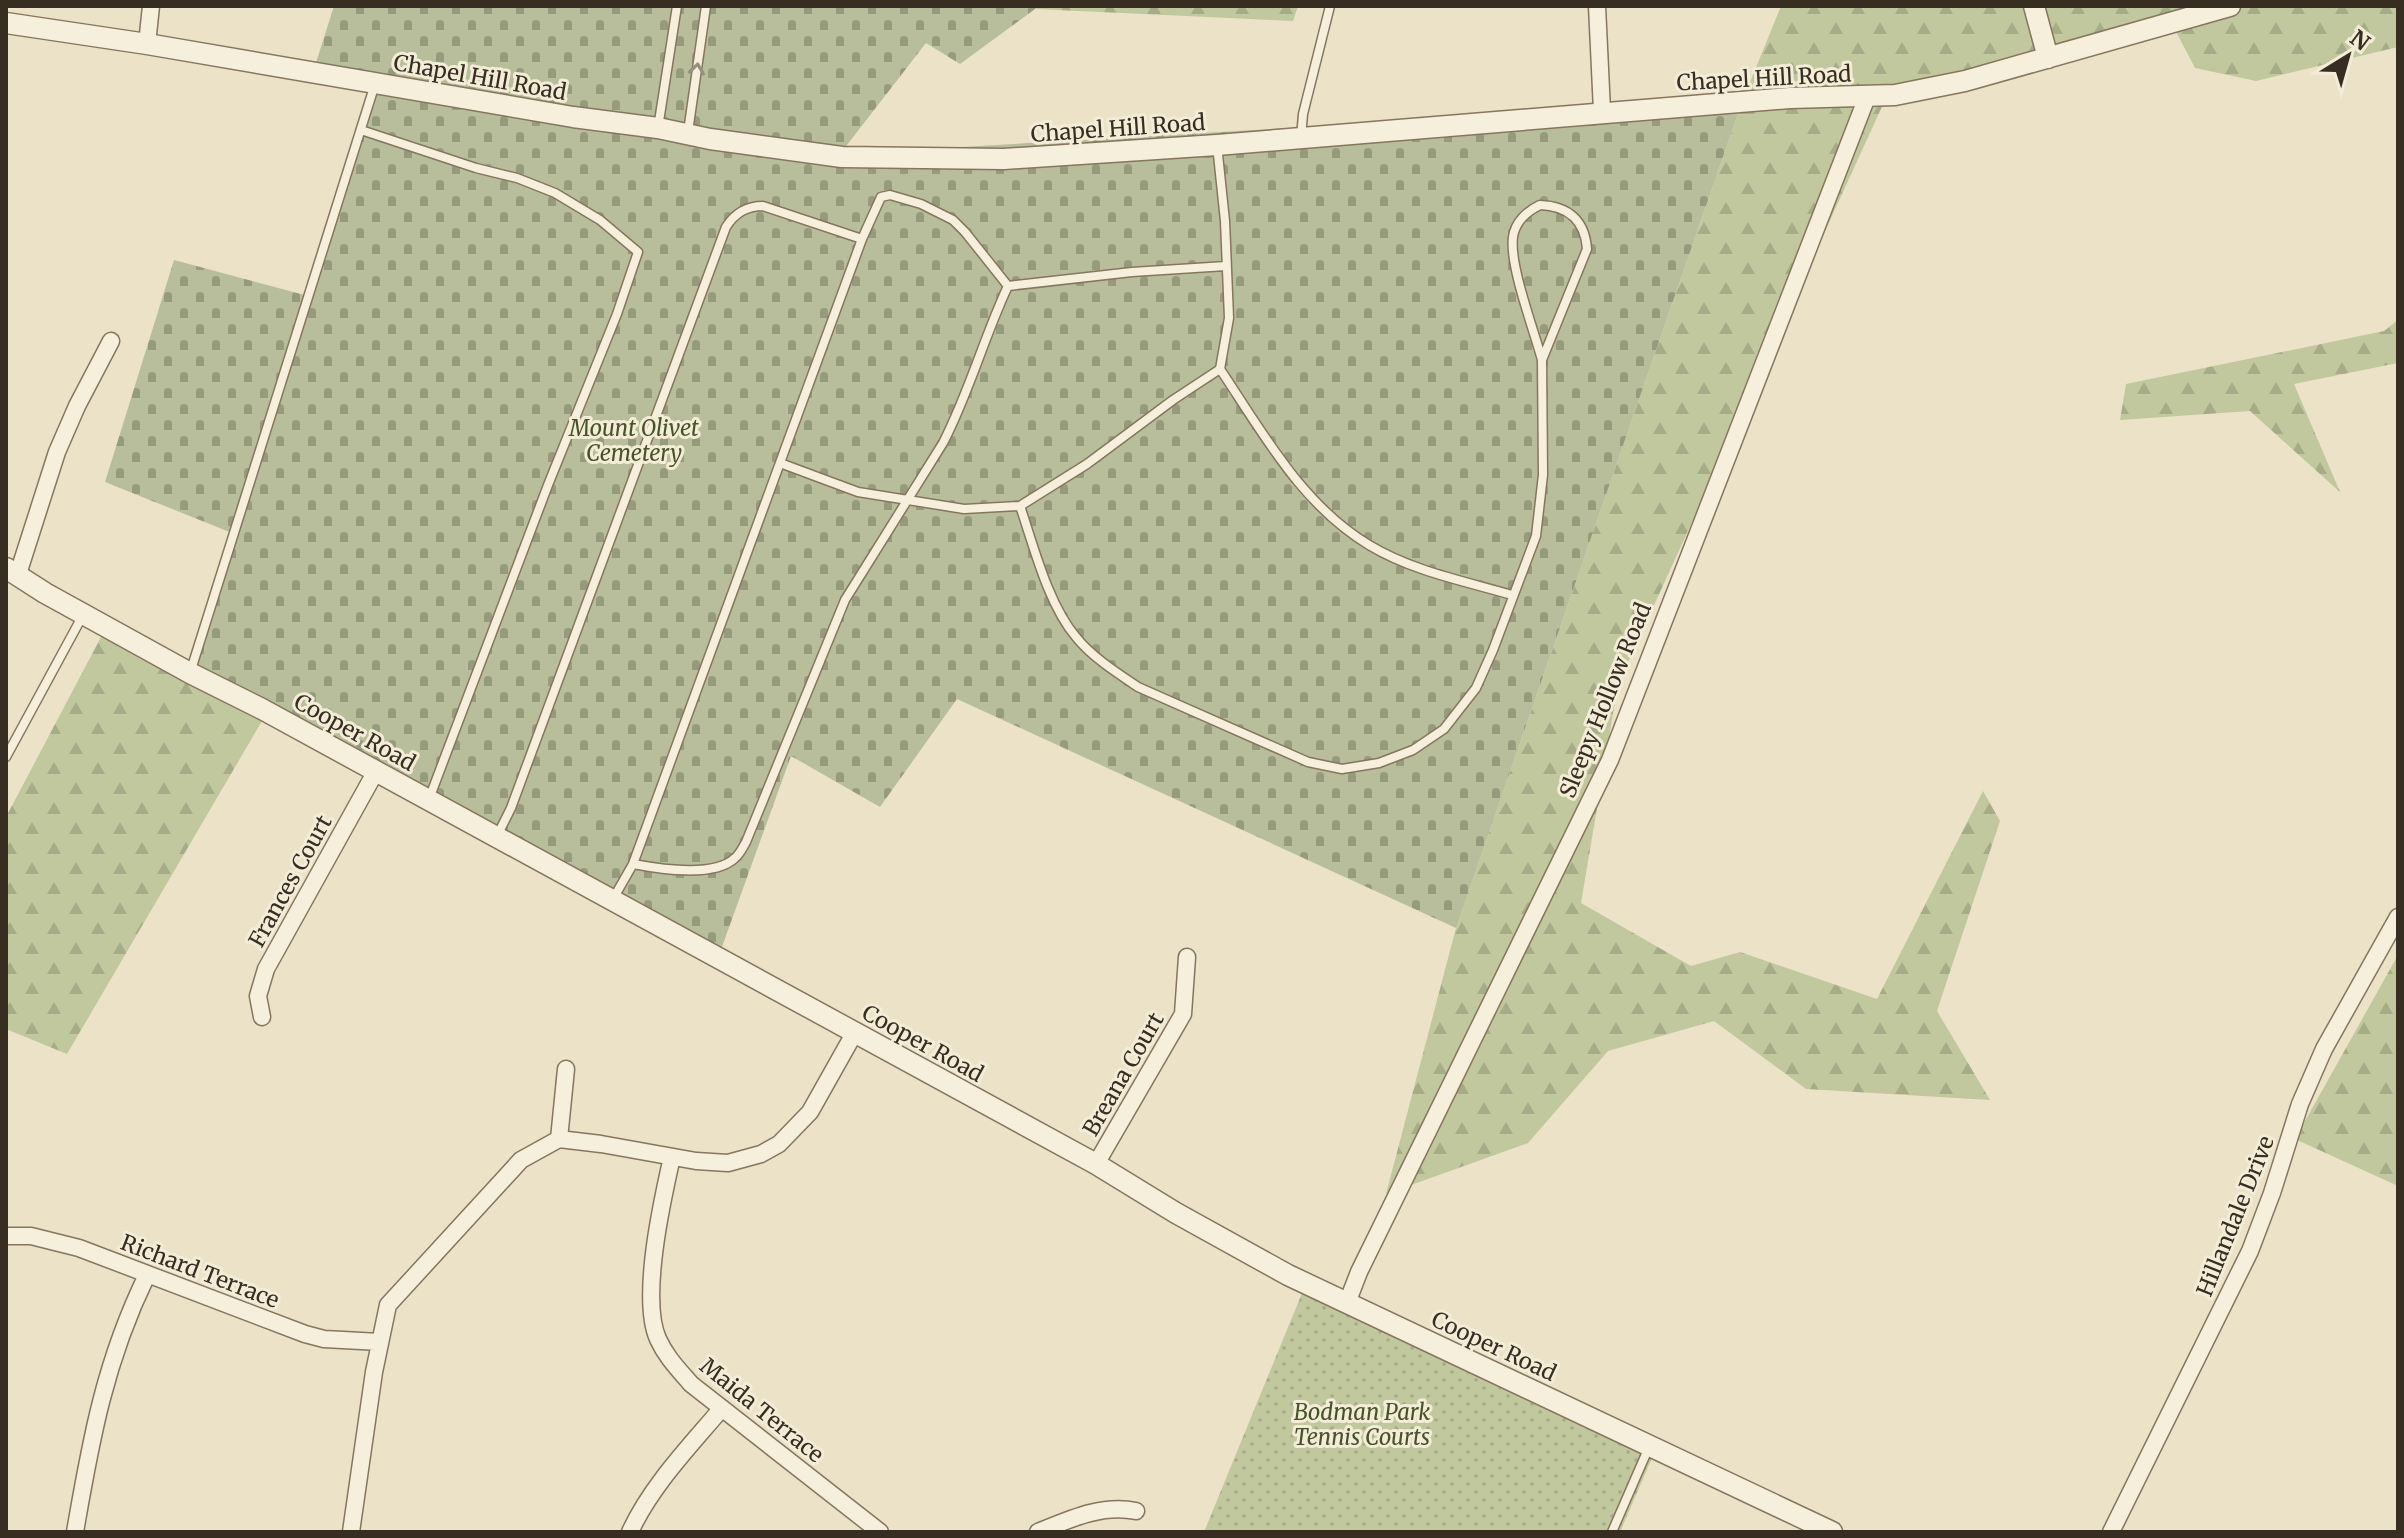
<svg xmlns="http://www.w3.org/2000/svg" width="2404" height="1538" font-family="Merriweather,serif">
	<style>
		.forest { fill: url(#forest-firs) }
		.cemetery { fill: url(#cemetery-stones) }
		.park { fill: url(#park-dots) }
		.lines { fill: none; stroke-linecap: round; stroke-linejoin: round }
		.service-casing { stroke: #86755f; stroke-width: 11 }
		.minor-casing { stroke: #86755f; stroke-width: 19 }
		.tertiary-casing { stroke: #86755f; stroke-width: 23 }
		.service { stroke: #f6efdb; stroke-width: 8 }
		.minor { stroke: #f6efdb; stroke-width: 16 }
		.tertiary { stroke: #f6efdb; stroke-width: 20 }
		.oneway { stroke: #968e7e }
		.labels { text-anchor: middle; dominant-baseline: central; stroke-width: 6; stroke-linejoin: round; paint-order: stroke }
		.street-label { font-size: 22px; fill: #372d21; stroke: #f3ecd7 }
		.park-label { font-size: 22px; font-style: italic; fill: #465229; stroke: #f3ecd7 }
	</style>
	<defs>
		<pattern id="forest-firs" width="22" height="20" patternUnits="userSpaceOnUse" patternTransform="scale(2)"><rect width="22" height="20" fill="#c1c89d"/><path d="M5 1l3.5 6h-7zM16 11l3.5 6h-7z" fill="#a6ac87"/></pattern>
		<pattern id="cemetery-stones" width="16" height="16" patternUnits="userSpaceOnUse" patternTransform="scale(2)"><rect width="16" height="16" fill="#b8be9b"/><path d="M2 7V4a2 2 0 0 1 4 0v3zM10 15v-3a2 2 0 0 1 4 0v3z" fill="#969b7e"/></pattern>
		<pattern id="park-dots" width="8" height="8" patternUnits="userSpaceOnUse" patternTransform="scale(2)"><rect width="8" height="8" fill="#c1c89d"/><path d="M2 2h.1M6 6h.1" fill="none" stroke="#a6ac87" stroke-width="1.8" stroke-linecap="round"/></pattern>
	</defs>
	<rect width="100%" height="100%" fill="#ebe2c8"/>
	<path class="forest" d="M1039,6H1298L1293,21L1036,9Z
		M1781,6H2398V47L2256,81L2195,68L2173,26L1891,87L1618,684L1581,903L1691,966L1740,952L1877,999L1983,791L2000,821L1937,1011L1990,1100L1806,1089L1714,1021L1608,1051L1528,1143L1386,1194L1456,928L1742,102Z
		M2398,320V363L2294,384L2340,492L2250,411L2120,420L2126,384L2384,331Z
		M109,622L269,709L67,1054L6,1029V817Z
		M2398,955V1186L2295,1139Z"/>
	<path class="cemetery" d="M334,6H1039L960,64L926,43L840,154L1742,102L1456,928L957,699L880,807L791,756L719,955L194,669L237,535L105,482L174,260L312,297L378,84L313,72Z"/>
	<path class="park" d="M1307,1281L1655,1451L1620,1532H1204Z"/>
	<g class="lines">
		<defs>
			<path id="service" d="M658,128L677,6
				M361,130L476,168L517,178L555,193L600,220L638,252L617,314L548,485L429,799
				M688,132L706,6
				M1301,138L1303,114L1330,6
				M1217,145L1225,221L1229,318L1220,369C1263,433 1301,504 1369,545C1412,571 1464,581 1512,595
				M1540,205C1569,206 1585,221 1587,249L1542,360C1534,330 1509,265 1513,237C1515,222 1527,211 1540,205Z
				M780,463L858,492L964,509L1020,506L1087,464L1173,400L1220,369
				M1020,506C1034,547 1048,604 1076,637C1092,657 1117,673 1138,687L1308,762L1342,769L1379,763L1413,750L1444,729L1476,688L1493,650L1536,536L1543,475L1542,360
				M190,673L375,84
				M6,757L83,615
				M497,836L511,808L726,227C735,213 746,206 763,206L862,239
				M633,864C660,869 714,878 735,858C740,854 743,847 746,842L845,600L943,443C969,393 984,337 1008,286
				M613,899L633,864L862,239L881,197L890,195L921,204L953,220L965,232L1008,286L1132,272L1226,266
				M1612,1532L1649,1447"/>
			<path id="minor" d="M1597,6L1602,111
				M147,44L151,6
				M18,574L57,452L77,406L111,341
				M262,1017L258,996L266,969L376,771
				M559,1139L566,1069
				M672,1157C662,1201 640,1299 658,1339C666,1357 679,1370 691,1384L880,1532
				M1096,1164L1183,1014L1187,957
				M6,1236H31L79,1248L305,1334L324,1339L380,1342
				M1347,1303L1359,1272L1610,760L1867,97
				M75,1532C91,1439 105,1361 147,1275
				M351,1532L374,1372L388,1305L521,1160L559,1139L601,1144L696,1161L728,1163L761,1154L779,1144L810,1112L855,1032
				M630,1532C651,1486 690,1446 722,1408
				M1038,1532C1070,1519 1102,1504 1136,1511
				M2111,1532L2250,1251L2272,1193L2300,1104L2324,1049L2398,917"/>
			<path id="tertiary" d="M2034,6L2048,58
				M6,23L147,44L573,117L658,128L710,139L842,157L1004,159L1217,145L1790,98L1895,95L1965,81L2230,6
				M6,568L45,593L190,673L262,709L1096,1164L1176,1213L1288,1275L1832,1532"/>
		</defs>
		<use href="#service" class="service-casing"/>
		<use href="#minor" class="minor-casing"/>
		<use href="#tertiary" class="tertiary-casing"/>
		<use href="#service" class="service"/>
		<use href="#minor" class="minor"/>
		<use href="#tertiary" class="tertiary"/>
	</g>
	<defs><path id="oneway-chevron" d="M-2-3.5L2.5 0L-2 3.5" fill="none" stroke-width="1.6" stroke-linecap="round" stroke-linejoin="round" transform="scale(2)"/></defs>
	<use class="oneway" href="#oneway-chevron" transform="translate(697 69) rotate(-82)"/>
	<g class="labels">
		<g class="street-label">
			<text transform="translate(480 77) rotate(10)">Chapel Hill Road</text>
			<text transform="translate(1764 78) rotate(-3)">Chapel Hill Road</text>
			<text transform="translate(1118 128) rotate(-4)">Chapel Hill Road</text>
			<text transform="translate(1605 700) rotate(-68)">Sleepy Hollow Road</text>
			<text transform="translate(355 732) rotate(29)">Cooper Road</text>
			<text transform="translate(290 881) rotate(-61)">Frances Court</text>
			<text transform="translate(923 1043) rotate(29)">Cooper Road</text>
			<text transform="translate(1123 1074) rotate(-60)">Breana Court</text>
			<text transform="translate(2235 1216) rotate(-68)">Hillandale Drive</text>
			<text transform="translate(200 1271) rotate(21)">Richard Terrace</text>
			<text transform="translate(1494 1346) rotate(25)">Cooper Road</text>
			<text transform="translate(762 1410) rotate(39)">Maida Terrace</text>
		</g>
		<g class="park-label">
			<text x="634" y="428">Mount Olivet<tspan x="634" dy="25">Cemetery</tspan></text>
			<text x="1362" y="1412">Bodman Park<tspan x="1362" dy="25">Tennis Courts</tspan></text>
		</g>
	</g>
	<rect width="2404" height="1538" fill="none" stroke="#372d21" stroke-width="16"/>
	<g transform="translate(2348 56) rotate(37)" stroke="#f3ecd7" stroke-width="6" paint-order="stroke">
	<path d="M0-6L14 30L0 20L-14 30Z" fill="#372d21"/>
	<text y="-12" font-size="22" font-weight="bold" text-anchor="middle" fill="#372d21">N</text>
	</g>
</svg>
